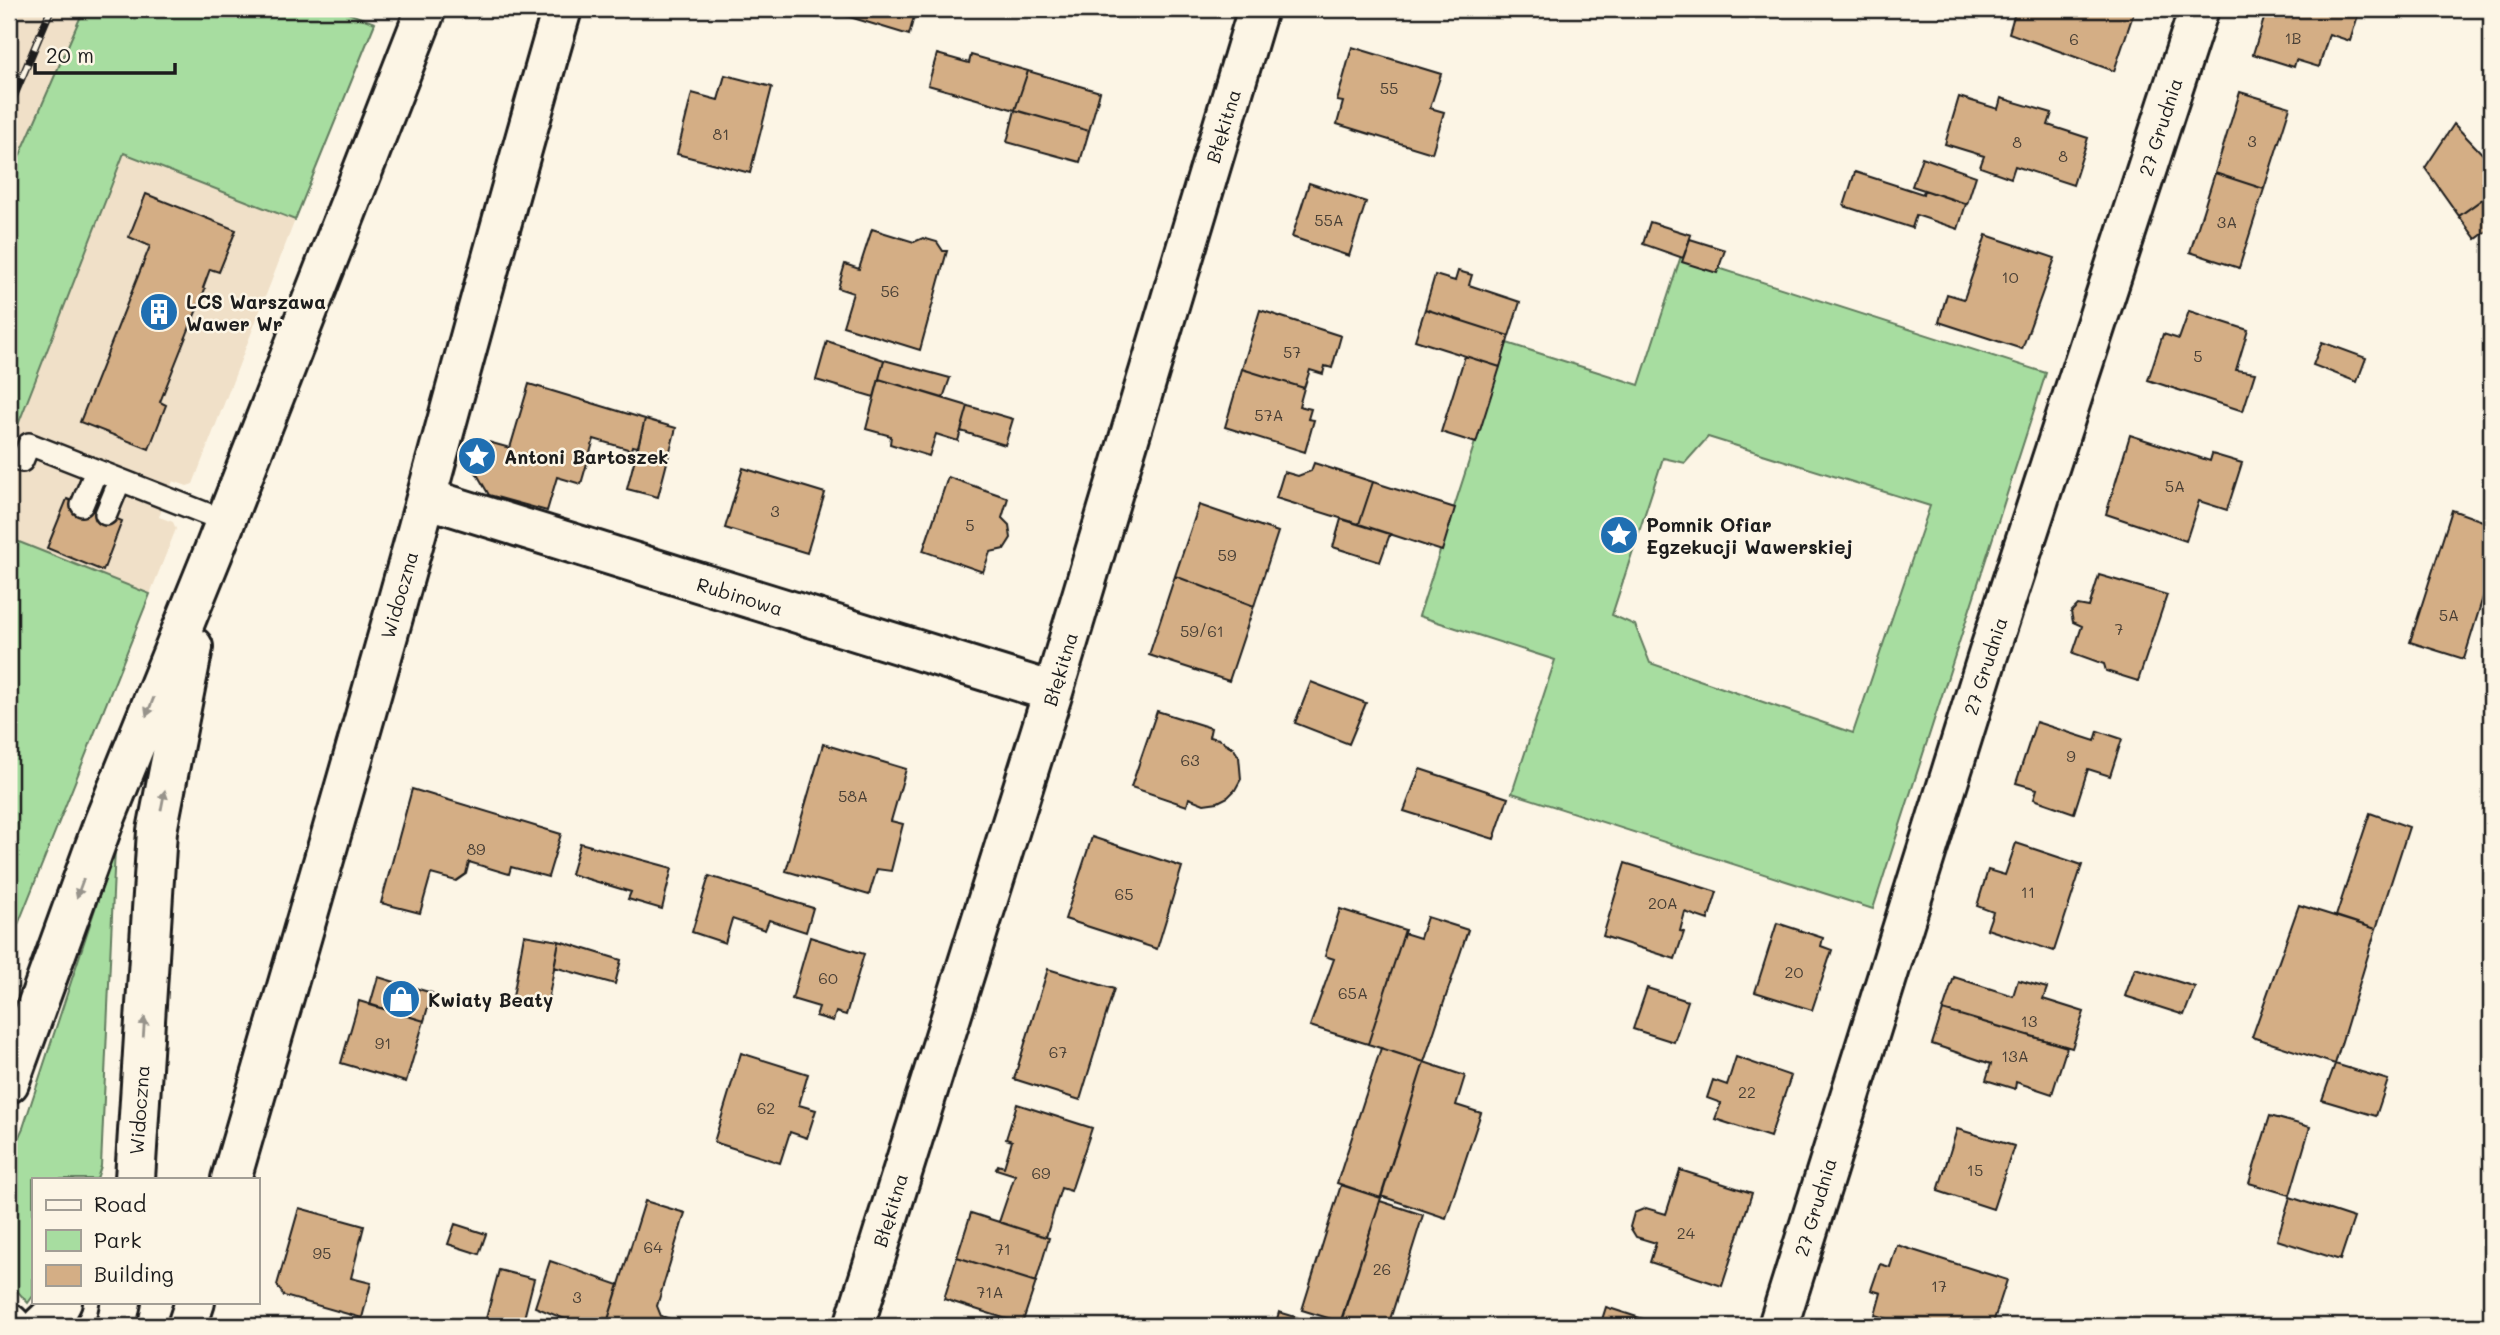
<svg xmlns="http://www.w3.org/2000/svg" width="2500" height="1335" font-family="Mali,sans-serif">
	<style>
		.built { fill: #f0e0c8 }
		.green { fill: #a7dda0; stroke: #627c5e; stroke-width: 2; fill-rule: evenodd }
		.building { fill: #d4ae85; stroke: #1c1c1c; stroke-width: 2 }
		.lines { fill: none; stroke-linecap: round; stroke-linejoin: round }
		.service-casing { stroke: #1c1c1c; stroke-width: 26 }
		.minor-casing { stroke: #1c1c1c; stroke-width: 44 }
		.secondary-casing { stroke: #1c1c1c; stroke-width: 44 }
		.service { stroke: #fcf5e5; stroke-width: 21 }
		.minor { stroke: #fcf5e5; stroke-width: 38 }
		.secondary { stroke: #fcf5e5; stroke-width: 38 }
		.rail-casing { stroke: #1c1c1c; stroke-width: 8 }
		.rail { stroke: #fcf5e5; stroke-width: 5; stroke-dasharray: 16; stroke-linecap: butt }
		.oneway { fill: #97938b }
		.labels { text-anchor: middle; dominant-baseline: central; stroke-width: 5; stroke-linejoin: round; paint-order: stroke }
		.number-label { font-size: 16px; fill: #4a4036 }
		.street-label { font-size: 19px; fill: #1c1c1c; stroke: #fcf5e5 }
		.poi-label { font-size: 19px; font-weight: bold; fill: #1c1c1c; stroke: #fcf5e5; text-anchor: start }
	</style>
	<rect width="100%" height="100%" fill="#fcf5e5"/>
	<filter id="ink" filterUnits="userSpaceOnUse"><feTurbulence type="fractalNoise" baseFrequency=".0143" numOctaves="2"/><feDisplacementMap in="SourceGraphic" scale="14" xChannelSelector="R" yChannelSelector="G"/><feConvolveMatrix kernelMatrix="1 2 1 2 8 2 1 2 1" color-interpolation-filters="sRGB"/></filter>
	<g filter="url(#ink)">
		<path class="built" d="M9,9H84L37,115L295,220L193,484L187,486L173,481L159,517L173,522L176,529L150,594L9,539Z"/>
		<path class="green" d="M84,9H337L375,23L295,220L124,153L9,448V180Z
			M1681,256L2046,373L1873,909L1512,793L1555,660L1419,616L1507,343L1639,385ZM1708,437L1930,506L1853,733L1650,663L1635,625L1612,615L1663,458L1685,463Z
			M9,538L150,594L9,947Z
			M115,848L101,1166L97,1179H33V1296L28,1303L9,1282V1158L23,1128Z"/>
		<path class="building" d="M842,9H916L909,35L840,14Z
			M2016,9H2135L2114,71L2009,33Z
			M2267,9H2360L2350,41L2329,34L2319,67L2296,60L2294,67L2253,54Z
			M1352,47L1441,74L1430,108L1444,112L1432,153L1337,124L1343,102L1337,101Z
			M937,54L969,63L971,55L1028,71L1015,110L928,85Z
			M1028,71L1100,92L1089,131L1015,110Z
			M725,75L772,87L750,173L677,154L692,93L718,100Z
			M2240,92L2290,107L2264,189L2215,173Z
			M1959,97L1998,109L2001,98L2052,113L2048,125L2088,138L2073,185L2015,166L2011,178L1980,167L1984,156L1945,144Z
			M1015,110L1089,131L1080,162L1007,142Z
			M2454,124L2491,163L2487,167L2491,173V193L2459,216L2425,168Z
			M1922,157L1976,176L1967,204L1912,186Z
			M1855,172L1923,194L1924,190L1966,204L1958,229L1916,215L1912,228L1844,206Z
			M2215,173L2264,189L2239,268L2190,252Z
			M1309,183L1366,202L1349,256L1292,237Z
			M2491,193V228L2476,239L2459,216Z
			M146,194L236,230L219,272L210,269L203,288L205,289L160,402L166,405L149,449L80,422L150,246L129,237Z
			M1650,222L1691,235L1683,258L1643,244Z
			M872,229L914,242L923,238L937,242L943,251H947L920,350L843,326L853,293L838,288L845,264L859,269Z
			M1986,235L2055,258L2022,349L1939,322L1947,294L1964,299Z
			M1690,239L1725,250L1717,273L1682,262Z
			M1458,271L1472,275L1469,285L1520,302L1509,336L1425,309L1435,275L1455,281Z
			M1425,309L1509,336L1500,367L1415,340Z
			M1260,310L1341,336L1332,368L1325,366L1323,374L1310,370L1304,388L1242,369Z
			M2189,311L2248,330L2236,370L2255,373L2243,411L2148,380L2163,334L2179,339Z
			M827,341L884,360L874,397L816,380Z
			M2322,342L2366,358L2357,382L2313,365Z
			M1465,356L1500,367L1476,443L1441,432Z
			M884,360L950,378L943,398L879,379Z
			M1242,369L1304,388L1299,406L1311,409L1308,419L1314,420L1305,452L1225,427Z
			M879,379L968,406L958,441L936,434L929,456L890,444L891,436L866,429Z
			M529,384L645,419L638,447L632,446L631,450L594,439L581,484L557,477L547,511L489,495L474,469L481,440L510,448Z
			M968,406L1013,419L1005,445L961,431Z
			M645,419L676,428L658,497L627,489Z
			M2130,435L2210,461L2212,454L2242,463L2227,510L2199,501L2186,541L2106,514Z
			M1314,463L1373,482L1359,524L1276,498L1284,472L1298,476L1311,471Z
			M743,468L825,493L807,553L725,528Z
			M948,477L1008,498L1002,518L1009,525L1011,538L1004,549L990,552L983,572L923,551Z
			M1373,482L1455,508L1442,551L1359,524Z
			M67,499L122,521L103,571L47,548Z
			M1199,505L1278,532L1254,606L1175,576Z
			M2452,510L2491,524V571L2464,659L2410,642Z
			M1341,519L1390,534L1380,562L1333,547Z
			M2099,575L2167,595L2138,681L2106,671L2104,664L2073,653L2082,626L2073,622L2071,612L2078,605L2089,607Z
			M1175,576L1254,606L1229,681L1149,655Z
			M1311,682L1366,703L1349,744L1295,723Z
			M1157,711L1211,728L1209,737L1219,739L1234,749L1239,757L1241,779L1235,790L1228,797L1218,802L1204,804L1189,798L1187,806L1131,787Z
			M2036,722L2095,741L2098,731L2122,739L2110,776L2088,769L2074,813L2034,799L2037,789L2016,783Z
			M823,744L906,769L891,821L903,824L891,871L877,869L869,895L786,871Z
			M1420,769L1508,798L1494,839L1404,811Z
			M412,789L561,834L548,877L511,867L509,874L469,862L466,874L456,881L431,874L420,913L381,903Z
			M2370,813L2409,827L2376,929L2336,916Z
			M1092,837L1182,867L1157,949L1065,919Z
			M580,843L672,868L662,909L628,899L631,892L571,874Z
			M2016,843L2082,865L2054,951L1987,929L1993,912L1977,906L1988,870L2005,875Z
			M1625,863L1717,892L1708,920L1685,912L1680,931L1684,932L1675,959L1603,936Z
			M709,876L813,908L806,932L769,920L765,930L732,919L725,943L692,932Z
			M2299,905L2376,929L2335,1064L2252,1037Z
			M1340,909L1405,930L1368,1044L1310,1026L1334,959L1325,956Z
			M1427,917L1468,930L1424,1062L1368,1044L1404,933L1420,938Z
			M1777,923L1823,938L1821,946L1832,950L1812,1010L1755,992Z
			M524,935L559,941L547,1007L513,997Z
			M810,937L864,954L846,1015L836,1012L833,1021L816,1016L819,1007L792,999Z
			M559,941L621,960L615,984L554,967Z
			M2135,968L2195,987L2184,1015L2125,996Z
			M1048,969L1114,989L1080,1100L1014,1079Z
			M378,977L432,993L424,1021L370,1005Z
			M1954,977L2013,996L2018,980L2047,988L2043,999L2084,1012L2072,1048L1943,1010Z
			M1647,988L1688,1001L1674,1042L1633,1029Z
			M359,1001L424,1021L406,1082L341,1063Z
			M1943,1010L2067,1047L2052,1094L2016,1082L2015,1089L1986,1080L1991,1064L1932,1044Z
			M1381,1048L1424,1062L1381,1198L1337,1183Z
			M741,1053L808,1074L799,1105L816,1110L807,1138L790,1132L780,1163L714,1142Z
			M1736,1057L1791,1076L1770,1137L1715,1119L1721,1103L1707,1098L1713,1080L1727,1085Z
			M1424,1062L1465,1076L1456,1105L1481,1113L1446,1218L1381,1196Z
			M2335,1064L2388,1080L2376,1116L2322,1100Z
			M1017,1104L1092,1128L1071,1191L1061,1188L1046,1237L999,1222L1015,1175L996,1169L998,1165L1004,1167L1012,1141L1006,1139Z
			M2270,1116L2310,1127L2290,1195L2249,1183Z
			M1957,1129L2014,1146L1993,1209L1938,1191Z
			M1680,1170L1752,1193L1722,1286L1650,1262L1656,1243L1636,1237L1630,1227L1634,1213L1646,1208L1666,1214Z
			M1341,1185L1381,1198L1341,1322L1302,1310Z
			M2290,1197L2354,1218L2340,1260L2277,1240Z
			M645,1201L685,1213L657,1306L661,1316L692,1326H606Z
			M1380,1201L1423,1215L1388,1326H1339Z
			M299,1208L364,1226L351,1278L371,1283L362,1318L284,1296L277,1285Z
			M971,1213L1049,1238L1036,1282L957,1257Z
			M455,1224L486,1234L479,1254L448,1244Z
			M1897,1245L2007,1280L1992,1326H1911L1875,1315L1881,1293L1871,1290L1880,1264L1890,1267Z
			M957,1257L1036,1282L1022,1324L944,1299Z
			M550,1261L619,1285L606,1326H582L535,1307Z
			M499,1270L534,1279L522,1326H484Z
			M1606,1307L1665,1326H1600Z
			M1279,1312L1325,1326H1275Z"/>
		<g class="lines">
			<defs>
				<path id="service" d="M22,461L29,444L225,521
					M82,505L96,471
					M106,514L120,480"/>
				<path id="minor" d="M426,498L1053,692
					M231,1179C297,952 364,726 426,498C471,334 515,171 562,9
					M187,1326L195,1302
					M854,1326L1053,692L1258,9
					M1778,1326L1988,655L2199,9"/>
				<path id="secondary" d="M9,1083L103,824L213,553L426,9
					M135,1179L157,831L193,647
					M9,1323L12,1326
					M41,1326L57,1311L62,1302
					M116,1326L121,1302"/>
			</defs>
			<use href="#service" class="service-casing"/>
			<use href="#minor" class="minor-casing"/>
			<use href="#secondary" class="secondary-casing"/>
			<use href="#service" class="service"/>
			<use href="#minor" class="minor"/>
			<use href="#secondary" class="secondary"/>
			<defs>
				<path id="rail" d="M9,108L51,9"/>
			</defs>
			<use href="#rail" class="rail-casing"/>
			<use href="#rail" class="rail"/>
		</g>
		<defs><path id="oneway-solid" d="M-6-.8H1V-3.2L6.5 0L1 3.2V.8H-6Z" transform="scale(1.75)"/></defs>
		<g class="oneway">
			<use href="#oneway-solid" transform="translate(150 707) rotate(112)"/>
			<use href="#oneway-solid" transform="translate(163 800) rotate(-79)"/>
			<use href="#oneway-solid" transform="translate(80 888) rotate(110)"/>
			<use href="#oneway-solid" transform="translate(144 1027) rotate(-86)"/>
		</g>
	</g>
	<defs>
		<symbol id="building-disc" viewBox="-11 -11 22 22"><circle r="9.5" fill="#1f6fb2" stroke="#fcf5e5"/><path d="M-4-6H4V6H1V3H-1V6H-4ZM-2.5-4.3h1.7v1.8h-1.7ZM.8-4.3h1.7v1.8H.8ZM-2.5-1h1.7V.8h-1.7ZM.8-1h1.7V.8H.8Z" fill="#fff"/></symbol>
		<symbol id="sight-disc" viewBox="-11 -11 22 22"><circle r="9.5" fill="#1f6fb2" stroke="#fcf5e5"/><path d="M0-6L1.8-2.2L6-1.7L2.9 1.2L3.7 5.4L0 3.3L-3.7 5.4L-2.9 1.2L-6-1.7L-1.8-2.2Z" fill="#fff"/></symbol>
		<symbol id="shop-disc" viewBox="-11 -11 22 22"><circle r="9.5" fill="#1f6fb2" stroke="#fcf5e5"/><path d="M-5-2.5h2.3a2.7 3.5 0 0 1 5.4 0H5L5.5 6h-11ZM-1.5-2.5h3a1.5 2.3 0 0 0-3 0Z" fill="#fff"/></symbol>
	</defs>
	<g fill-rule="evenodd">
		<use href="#building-disc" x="137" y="290" width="44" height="44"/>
		<use href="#sight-disc" x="455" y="434" width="44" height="44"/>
		<use href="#sight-disc" x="1597" y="513" width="44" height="44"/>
		<use href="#shop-disc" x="379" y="977" width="44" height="44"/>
	</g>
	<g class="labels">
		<g class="number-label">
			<text x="2293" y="37">1B</text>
			<text x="2074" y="38">6</text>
			<text x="1389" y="87">55</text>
			<text x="721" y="133">81</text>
			<text x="2252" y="140">3</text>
			<text x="2017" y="141">8</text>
			<text x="2063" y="155">8</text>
			<text x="1329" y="219">55A</text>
			<text x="2227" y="221">3A</text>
			<text x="2010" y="276">10</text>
			<text x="890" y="290">56</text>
			<text x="1292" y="351">57</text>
			<text x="2198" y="355">5</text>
			<text x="1269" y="414">57A</text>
			<text x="2175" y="485">5A</text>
			<text x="775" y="510">3</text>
			<text x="970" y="524">5</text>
			<text x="1227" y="554">59</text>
			<text x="2449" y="614">5A</text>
			<text x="2119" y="628">7</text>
			<text x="1202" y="630">59/61</text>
			<text x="2071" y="755">9</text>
			<text x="1190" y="759">63</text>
			<text x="853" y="795">58A</text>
			<text x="476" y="848">89</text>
			<text x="2028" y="891">11</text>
			<text x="1124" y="893">65</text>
			<text x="1663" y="902">20A</text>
			<text x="1794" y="971">20</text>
			<text x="828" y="977">60</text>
			<text x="1353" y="992">65A</text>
			<text x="2029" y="1020">13</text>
			<text x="383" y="1042">91</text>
			<text x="1058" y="1051">67</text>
			<text x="2015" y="1055">13A</text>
			<text x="1747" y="1091">22</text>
			<text x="766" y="1107">62</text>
			<text x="1975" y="1169">15</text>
			<text x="1041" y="1172">69</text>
			<text x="1686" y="1232">24</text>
			<text x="653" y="1246">64</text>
			<text x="1003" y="1248">71</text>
			<text x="322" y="1252">95</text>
			<text x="1382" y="1268">26</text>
			<text x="1939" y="1285">17</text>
			<text x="990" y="1291">71A</text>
			<text x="577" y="1296">3</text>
		</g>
		<g class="street-label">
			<text transform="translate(1223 126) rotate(-73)">Błękitna</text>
			<text transform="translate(2160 127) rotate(-72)">27 Grudnia</text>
			<text transform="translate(399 595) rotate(-74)">Widoczna</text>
			<text transform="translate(740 596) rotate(17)">Rubinowa</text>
			<text transform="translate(1985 666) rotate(-72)">27 Grudnia</text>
			<text transform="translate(1060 669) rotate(-73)">Błękitna</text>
			<text transform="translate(139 1110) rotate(-86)">Widoczna</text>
			<text transform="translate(1815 1207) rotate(-73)">27 Grudnia</text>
			<text transform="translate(890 1210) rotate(-73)">Błękitna</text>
		</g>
		<g class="poi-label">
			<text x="186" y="301">LCS Warszawa<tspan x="186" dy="22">Wawer Wr</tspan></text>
			<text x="504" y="456">Antoni Bartoszek</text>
			<text x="1646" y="524">Pomnik Ofiar<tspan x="1646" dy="22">Egzekucji Wawerskiej</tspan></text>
			<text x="428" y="999">Kwiaty Beaty</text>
		</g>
	</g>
	<rect width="2500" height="1335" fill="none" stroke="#fcf5e5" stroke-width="35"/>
	<rect x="18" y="18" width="2465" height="1300" fill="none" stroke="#1c1c1c" stroke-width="2.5" filter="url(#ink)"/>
	<rect x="32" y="1178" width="228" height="126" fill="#fcf5e5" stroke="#a29e95" stroke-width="2"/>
	<rect x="46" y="1200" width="35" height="10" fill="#fcf5e5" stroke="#a29e95" stroke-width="2"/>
	<text x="94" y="1212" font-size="21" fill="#1c1c1c">Road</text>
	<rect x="46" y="1230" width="35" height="21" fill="#a7dda0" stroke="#a29e95" stroke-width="2"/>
	<text x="94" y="1248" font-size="21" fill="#1c1c1c">Park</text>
	<rect x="46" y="1265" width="35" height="21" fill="#d4ae85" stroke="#a29e95" stroke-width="2"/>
	<text x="94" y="1282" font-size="21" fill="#1c1c1c">Building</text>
	<path d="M35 63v10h140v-10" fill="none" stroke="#1c1c1c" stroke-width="3.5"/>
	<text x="46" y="63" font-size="21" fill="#1c1c1c" stroke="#fcf5e5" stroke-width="5" paint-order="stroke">20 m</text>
</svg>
